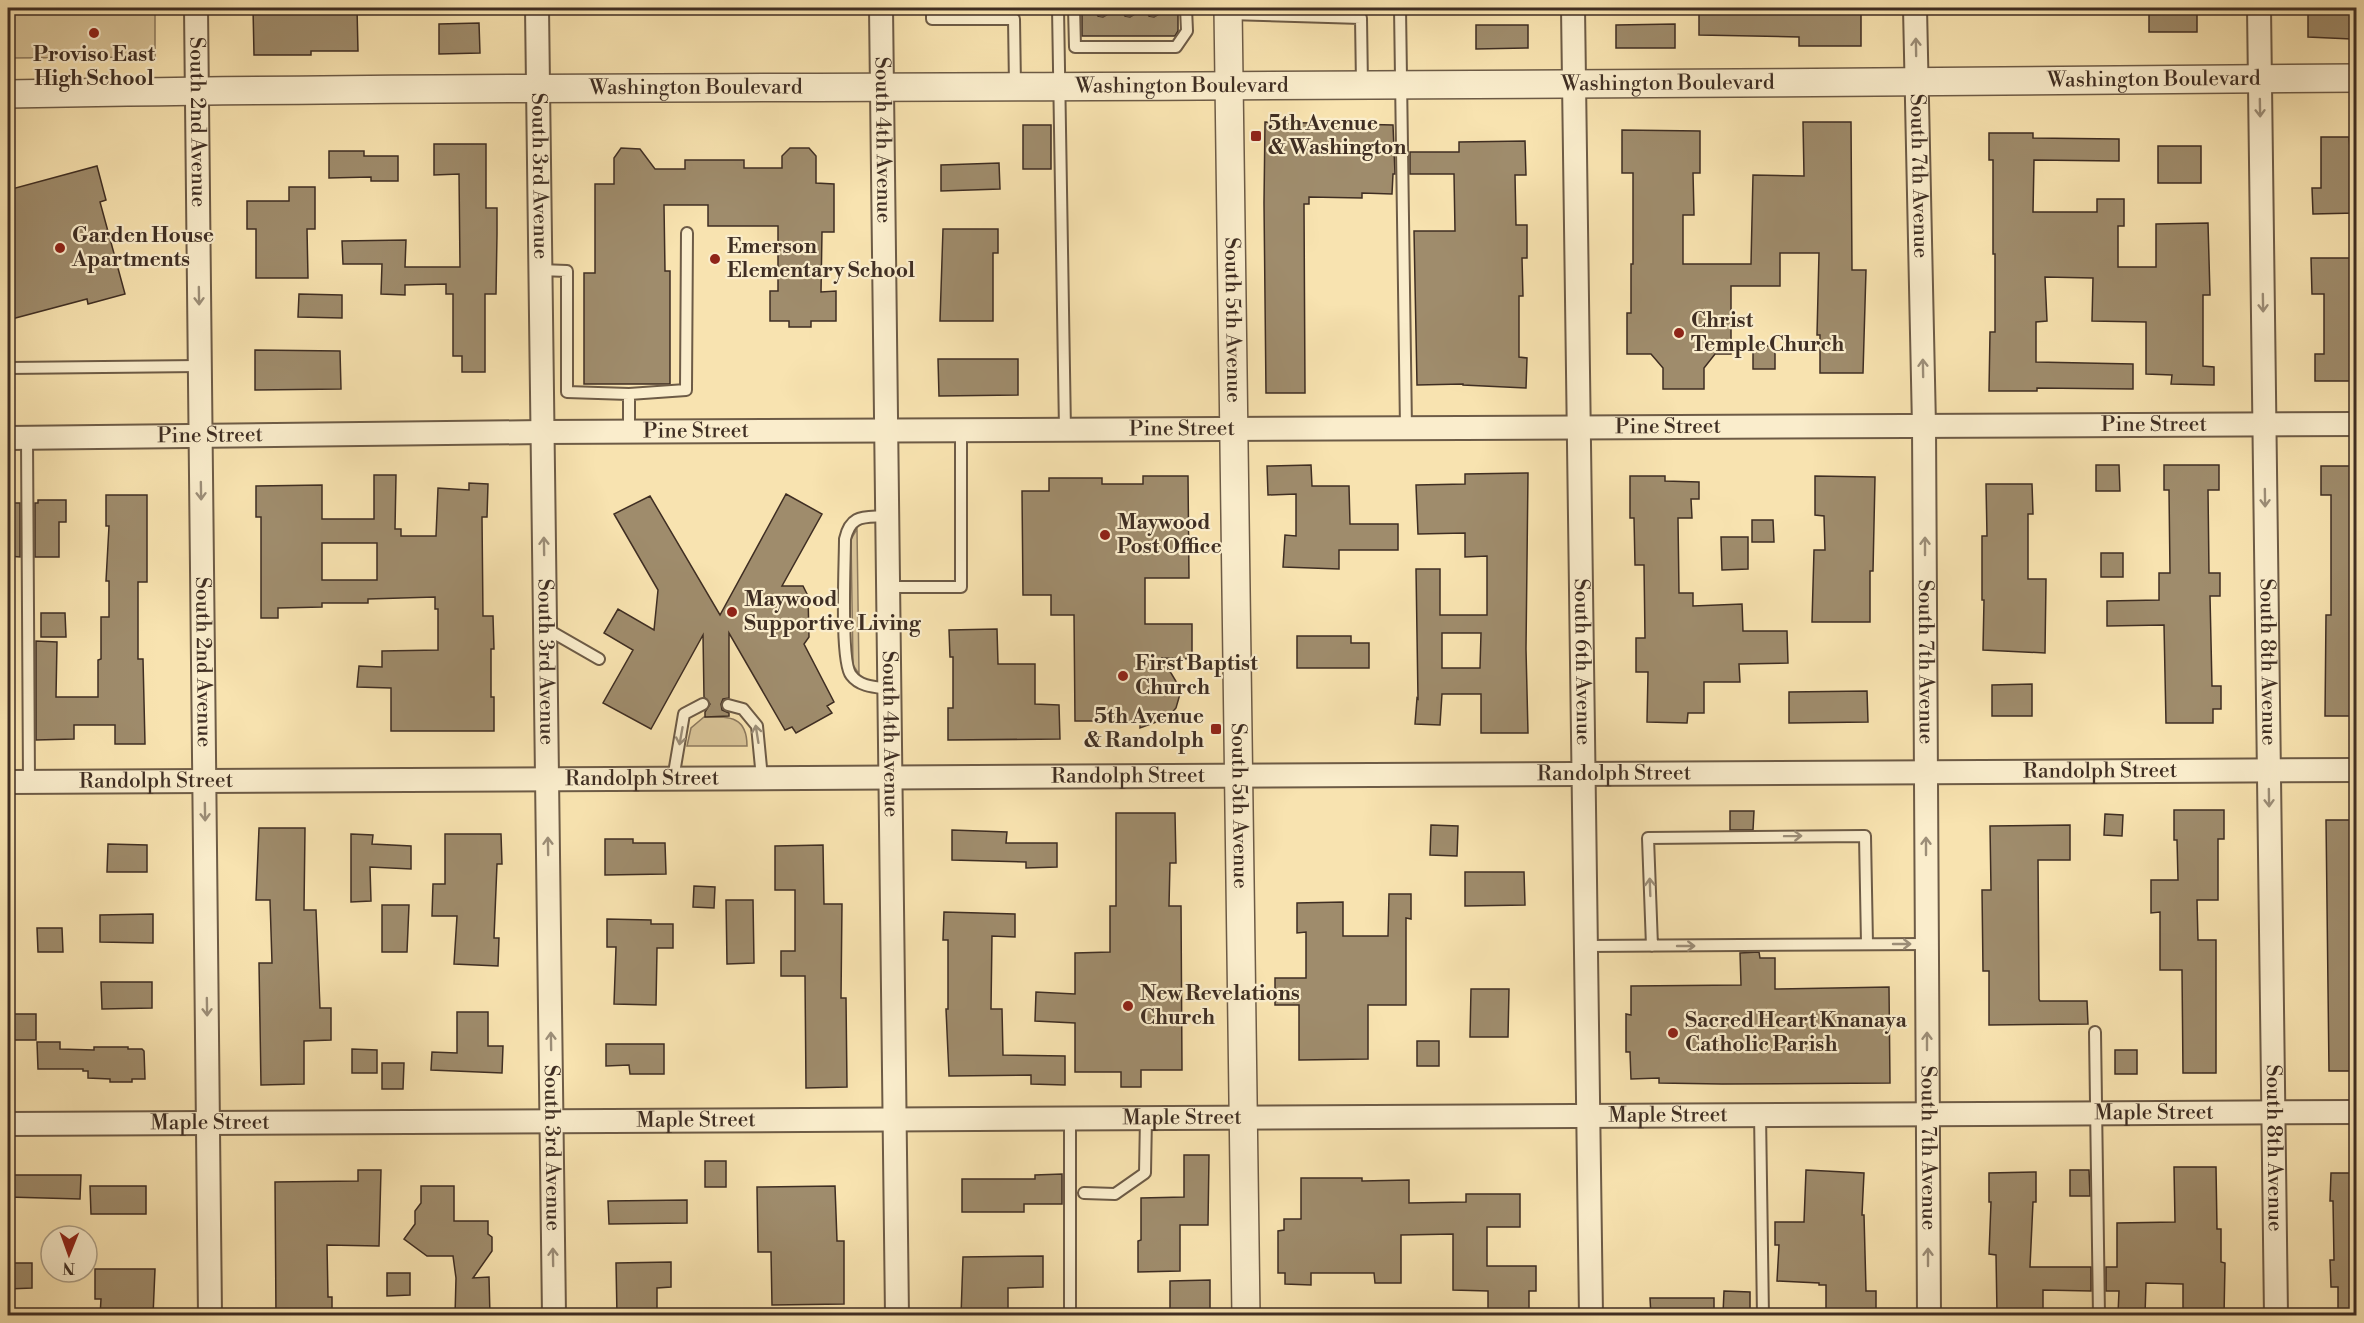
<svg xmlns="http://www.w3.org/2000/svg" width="2364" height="1323" font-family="'Libre Bodoni',serif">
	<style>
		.green { fill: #d9c498; stroke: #8c795e; stroke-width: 1.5 }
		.building { fill: #9f8c6c; stroke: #3f2e23; stroke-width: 1.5; fill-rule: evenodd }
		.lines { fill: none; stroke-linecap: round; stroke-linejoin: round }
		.service-casing { stroke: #6d5b46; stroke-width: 14 }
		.minor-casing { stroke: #6d5b46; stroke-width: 26 }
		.tertiary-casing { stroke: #6d5b46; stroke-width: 30 }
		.service { stroke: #faedcc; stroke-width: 10 }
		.minor { stroke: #faedcc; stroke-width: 22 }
		.tertiary { stroke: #faedcc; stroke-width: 27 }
		.oneway { stroke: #9c8e78 }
		.poi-dot { fill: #8f2418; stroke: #faedcc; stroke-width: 2 }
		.labels { text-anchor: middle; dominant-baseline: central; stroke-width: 4.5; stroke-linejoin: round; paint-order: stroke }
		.poi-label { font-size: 21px; font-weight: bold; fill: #3f2e23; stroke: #faedcc; text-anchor: start }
		.street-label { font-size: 21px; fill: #3f2e23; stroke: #faedcc }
	</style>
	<rect width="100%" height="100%" fill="#f8e3b0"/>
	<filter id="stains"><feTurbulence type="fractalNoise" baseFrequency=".00333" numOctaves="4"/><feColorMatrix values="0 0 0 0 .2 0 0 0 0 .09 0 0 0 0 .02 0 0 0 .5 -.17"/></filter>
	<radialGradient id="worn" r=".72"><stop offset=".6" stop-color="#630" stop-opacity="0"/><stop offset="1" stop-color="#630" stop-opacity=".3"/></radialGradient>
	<path class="green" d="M8,8H155V57L8,58Z
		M857,529L859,674L853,665L851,539Z
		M704,717C728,717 747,715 747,746H687L691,728Z"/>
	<path class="building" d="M253,8H357L358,51H311V55H254Z
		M1699,8H1732V14L1861,13V46H1799V37L1699,35Z
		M2149,8H2197V32H2149Z
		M1082,10H1095L1098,16L1103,17L1108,14L1110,10H1122L1125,16L1130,17L1135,14L1137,10H1146L1149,16L1154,17L1159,14L1161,10H1178V31L1175,36H1082Z
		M2308,10L2352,12L2351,39L2308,37Z
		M479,23L480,53L439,54V24Z
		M1675,24V48H1616V25Z
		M1476,25H1528V48L1476,49Z
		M1265,122L1393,125L1395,174H1393L1392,194L1362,193V198L1309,197V204H1304L1305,393H1266L1264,203Z
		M1803,122H1851L1852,270H1866L1863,373H1820V335H1817L1819,253H1780V286H1731V354H1715L1704,368V389H1663V368L1651,354H1627V313H1631V264H1633V173H1622V130L1700,131V173H1693L1694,215H1683V264H1751L1753,175L1804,176Z
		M1023,125H1051V169H1023Z
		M1989,133H2033V138L2119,139V161L2034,160L2033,212H2097V199H2124V226H2118V267H2156V224L2208,223L2210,295H2203V366L2214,367V385L2171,384L2172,375L2146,374V322L2092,321L2093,278L2045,277L2047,321L2036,322V362L2133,364V389L2037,388V391H1989L1990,332H1995V254H1993V160H1989Z
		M2321,137H2349L2350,148H2356V213L2313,214L2312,188H2321Z
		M1525,141L1526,175H1515L1516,225H1527V258H1522L1523,296H1519V357L1527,358L1526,388L1463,385V384L1417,385L1414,231H1455L1454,174H1410V152H1459V142Z
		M434,144H486V208H497V234L496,294H485V372H462V356H453V294H446V284L405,285V295L381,294L382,264H343L342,241L406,240L405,267H460L459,174L434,175Z
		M2158,146H2201V183H2158Z
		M621,148L640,149L655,169H685V160H744V168H782V156L790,148H809L816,156V183L834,184V232H822L821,292L836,291V321H811V327H789V321H770V291H778V226H708V205H664L665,271H670V384H584V273H595V184H614V158Z
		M329,151H364V156H398V181H371V177L329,178Z
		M999,163L1000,189L941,191V165Z
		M97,166L106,200L100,202L125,294L88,304L87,299L8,320V190Z
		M289,187H315V229H307L308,278H256V229H247V201H289Z
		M943,229H998V253H993V321H940Z
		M2311,258H2356V381H2315V354H2324V294H2312Z
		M299,294L342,295V318L298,317Z
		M1753,346H1775V369H1753Z
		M255,350L340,351L341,389L255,390Z
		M938,359H1018V395L939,396Z
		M1311,465L1312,486H1349L1350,524H1398V550H1339V569L1283,567L1285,535L1296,536V494L1268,495L1267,466Z
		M2096,465H2119L2120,491H2096Z
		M2164,465H2219V490H2208L2209,573H2220V596H2210L2212,686H2221V709H2213V723H2166L2164,625L2107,626V601L2159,600V573H2170L2169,490H2164Z
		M2321,466H2356V716H2325L2326,615H2331V495H2321Z
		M1528,473L1526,649L1528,733H1481V694H1442L1440,725L1415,724L1417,698L1418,699L1416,569H1440V615H1487V556L1465,557V533L1418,534L1416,485L1465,484V474ZM1442,633H1481L1480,668H1442Z
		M374,475H396L395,529H401V536H436L438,488L469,490V483L488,484L487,517H482L483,616H493L494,649H491V697H494V731H391V688L357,687L359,666L382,667V651L438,650V609H435V597L368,599V603H322V607L278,608V618H261V517H256V486L322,485V519H374ZM322,543H377V580H322Z
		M1143,476H1188L1189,578H1145V624H1192V659L1162,658L1177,683L1180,694L1176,708L1167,718L1140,728V721H1075L1074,615H1051V595H1023L1022,491H1049V478H1102V484H1143Z
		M1630,476H1665V481L1699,482V499H1691L1692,518H1678L1679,593H1693V606L1742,604L1743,631H1787L1788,663L1739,664L1740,682H1704V713H1688L1687,723L1647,722L1648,672H1636V638H1645L1644,565H1635L1634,518H1630Z
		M1815,476L1875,477L1873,571H1870V622H1812L1814,550H1825L1824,516L1815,515Z
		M1986,484H2032L2033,514H2028V579H2046L2045,653L1983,650L1984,600H1982V536H1987Z
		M786,494L822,514L782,586H803L808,596L809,637L804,644L834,702L827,706L832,713L796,733L792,727L785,730L729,633V698L723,699L721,704L722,710L729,713V716L705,717V712L710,704L704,697L703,635L651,729L603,703L633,650L604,633L618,609L654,630L658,590L614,514L650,496L720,615Z
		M106,495H147V582H138V659H143L145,744H115V725H74V739L36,740V641L57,642L56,697H98V660L101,659V617H109V581H106L109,526H106Z
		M38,500H66V522H59V557H35V503H38Z
		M8,503H20V557L8,556Z
		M1752,520H1773L1774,542H1752Z
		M1721,537H1748V569L1722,570Z
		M2101,553H2123V577H2101Z
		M41,613H65L66,637H41Z
		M997,629L998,664H1035V704L1059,705L1060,739L948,740V708H953V657H950L949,630Z
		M1297,636H1351V643H1369V668H1297Z
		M2032,684V716H1992V685Z
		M1867,691L1868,722L1789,723V692Z
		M2174,810H2224V839H2218V900H2197L2198,940H2216V1073H2183L2182,970H2160V912L2151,913V880H2178L2177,840H2174Z
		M1730,811H1754L1753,830H1730Z
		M1116,813H1175L1176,863H1170L1169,906H1181L1182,1070H1141V1087H1121V1072H1075V1023L1035,1021L1036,992L1075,994V953L1110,952V906H1116Z
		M2105,814L2123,815L2122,836L2104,835Z
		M2326,820H2356V1071H2329Z
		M1431,825L1458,826L1457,856L1430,855Z
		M2070,825V860H2038L2039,999L2040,1001H2087L2088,1024L1989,1025V971H1983L1982,890H1991L1990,826Z
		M259,828H305L304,910H316L320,1008H331V1040L304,1041V1084L261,1085L259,963H272L270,900H256Z
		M952,830L1007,832L1006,843H1057V867L1026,868V862L952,860Z
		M351,834L373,835L372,844L411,846V869L370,867L371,901L351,902Z
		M445,834H501L502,864H497L494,938H499L498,966L454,964L457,916H432L433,884H445Z
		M605,839H633V843H665L666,874L605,875Z
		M108,844L147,845V872H107Z
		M823,845L824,904H842L841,998H846L847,1087L806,1088L805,976H781V951H795V890H775V846Z
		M1465,872H1524L1525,905L1465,906Z
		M694,886L715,887L714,908L693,907Z
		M1389,894H1411V919L1406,918V1005H1368V1059L1299,1060V1005H1275V978H1306V932L1297,933V903L1343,902V936H1388Z
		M726,900H753L754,963L727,964Z
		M382,905H409L407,952H382Z
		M944,912L1015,914V937L992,936L991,1009H1002L1003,1055L1065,1056V1085L1031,1084V1075L949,1076L946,1009H948V940H943Z
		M153,914V943L100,942V915Z
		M607,919L651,920V924H673V948H657L656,1005L614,1004L616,947H607Z
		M37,928H62L63,952H38Z
		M1759,952L1760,958H1775V989L1889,987L1890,1083L1722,1084L1659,1083V1078L1631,1079L1630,1052H1626V1014L1631,1015V986L1741,985L1740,953Z
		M101,982H152V1008L102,1009Z
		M1471,989H1509L1508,1037H1470Z
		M457,1012H488V1046H503L502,1073L431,1070L432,1052L457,1053Z
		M9,1014H36V1040H10Z
		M1417,1041H1439V1066H1417Z
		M37,1042H60V1049L94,1050V1047H128V1049H142L144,1051L145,1079H132V1082H110V1079L88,1078V1071H83V1069H38Z
		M606,1044H664V1074H630L629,1065L606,1066Z
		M352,1049L377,1050V1073H352Z
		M2115,1050H2137V1074H2115Z
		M382,1063H404L403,1089H382Z
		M1184,1155H1209L1208,1225H1180V1271L1138,1272V1241L1141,1240V1198L1184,1197Z
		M705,1161H726V1187H705Z
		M2174,1167H2216L2217,1229H2221V1262L2225,1263L2224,1316H2183V1284L2146,1283L2145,1315L2118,1314L2119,1291H2106V1267H2117V1223L2175,1222Z
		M358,1170H381L379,1246L327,1245L328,1297H332V1316H276L275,1182L358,1181Z
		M1806,1170L1864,1173L1862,1215H1864L1866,1291H1876V1316H1826V1285H1819V1283L1777,1281L1779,1245H1775V1222H1804Z
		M2070,1170H2089L2090,1196H2070Z
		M2036,1172V1202H2033L2030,1267H2091V1291L2043,1290V1313L1997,1314L1996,1255L1989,1254L1991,1202H1989V1173Z
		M2331,1173H2356V1316H2338V1287H2331L2330,1260H2334L2333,1201H2330Z
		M1062,1174V1204H1024V1212H962V1179H1035V1175Z
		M8,1175H81L80,1199L8,1197Z
		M1301,1178H1362V1181L1409,1180V1203L1466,1202V1194H1520V1227H1487V1266H1536V1291H1529V1316H1488V1291L1453,1290V1234L1401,1235V1283H1375L1374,1273H1311V1285L1285,1284V1273H1278V1231L1284,1230V1219H1301Z
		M90,1186H146V1214H91Z
		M421,1186H454V1221H488V1234L492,1237V1251L473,1278L489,1277L490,1316H455L456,1278L453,1256H427L404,1239L415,1224V1211L421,1203Z
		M835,1186L837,1241H844V1304L772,1305L771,1252H758L757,1187Z
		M687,1200V1223L609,1224L608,1201Z
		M1043,1256V1287L1008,1288V1316H961L963,1257Z
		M671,1262V1287L657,1288V1316H617L616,1263Z
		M8,1263H32V1288L8,1289Z
		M95,1269H155L153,1316H100L101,1299H95Z
		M387,1273H410V1295L387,1296Z
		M1210,1280V1316H1170V1281Z
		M1724,1291L1750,1292V1315L1723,1314Z
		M1650,1298H1714V1316H1651Z"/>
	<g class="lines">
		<defs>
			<path id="service" d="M932,8V19H1014L1015,86
				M1058,8L1065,430
				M1074,8L1075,47H1176L1187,31L1186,8
				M1102,8V10
				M1129,8V10
				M1153,8V10
				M1400,8L1406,428
				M1229,14L1361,18L1362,85
				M540,270L567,271V392L629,394
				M8,368L199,366
				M629,431V394L686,390L687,233
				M27,438L29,782
				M887,516C865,518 851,513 845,539C845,563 840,661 851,675C860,687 875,687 890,689
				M888,587H961V430
				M545,628L599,659
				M728,705L743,709L757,726L762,778
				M673,779L684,714L703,704
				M1586,946L1927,944
				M1652,946L1648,838L1865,836L1867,944
				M2095,1032L2099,1316
				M1760,1114L1763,1316
				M1084,1193L1115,1194L1145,1173L1146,1117
				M1070,1316V1118"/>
			<g id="minor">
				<path id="s1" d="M196,8L210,1316"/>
				<path id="s2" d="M537,8L554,1316"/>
				<path id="s3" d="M881,8L897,1316"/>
				<path id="s4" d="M1573,8L1591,1316"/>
				<path id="s5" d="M1915,8L1924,426L1929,1316"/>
				<path id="s6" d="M2259,8L2276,1316"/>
				<path id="s7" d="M8,438L542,432L2356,424"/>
				<path id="s8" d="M8,782L2356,770"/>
				<path id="s9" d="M8,1124L2356,1112"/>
			</g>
			<g id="tertiary">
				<path id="s10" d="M1228,8L1246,1316"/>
				<path id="s11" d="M8,94C405,87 802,88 1200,86C1585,85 1971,81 2356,78"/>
			</g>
		</defs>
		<use href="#service" class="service-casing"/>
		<use href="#minor" class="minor-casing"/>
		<use href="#tertiary" class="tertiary-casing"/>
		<use href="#service" class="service"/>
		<use href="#minor" class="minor"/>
		<use href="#tertiary" class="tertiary"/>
	</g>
	<defs><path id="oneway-shaft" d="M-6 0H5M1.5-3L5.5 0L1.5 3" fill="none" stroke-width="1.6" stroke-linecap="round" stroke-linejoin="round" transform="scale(1.5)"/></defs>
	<g class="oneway">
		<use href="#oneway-shaft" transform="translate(1916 47) rotate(-91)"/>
		<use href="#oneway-shaft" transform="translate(2260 108) rotate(89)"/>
		<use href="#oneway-shaft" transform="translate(199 296) rotate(89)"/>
		<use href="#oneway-shaft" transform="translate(2263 303) rotate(89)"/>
		<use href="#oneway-shaft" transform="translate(1923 368) rotate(-91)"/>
		<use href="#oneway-shaft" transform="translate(201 491) rotate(89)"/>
		<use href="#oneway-shaft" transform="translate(2265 498) rotate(89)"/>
		<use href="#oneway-shaft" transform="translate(544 546) rotate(-91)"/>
		<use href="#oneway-shaft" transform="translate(1925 546) rotate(-90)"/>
		<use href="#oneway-shaft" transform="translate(757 734) rotate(-99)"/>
		<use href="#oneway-shaft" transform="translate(681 736) rotate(100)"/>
		<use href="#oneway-shaft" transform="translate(2269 798) rotate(89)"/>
		<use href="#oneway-shaft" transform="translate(205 812) rotate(89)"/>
		<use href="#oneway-shaft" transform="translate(1793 836) rotate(-1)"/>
		<use href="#oneway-shaft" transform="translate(548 846) rotate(-91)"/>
		<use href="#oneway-shaft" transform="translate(1926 846) rotate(-90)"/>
		<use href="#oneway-shaft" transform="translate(1650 887) rotate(-92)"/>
		<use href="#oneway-shaft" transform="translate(1902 944)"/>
		<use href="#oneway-shaft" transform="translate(1686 946)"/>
		<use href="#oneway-shaft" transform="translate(207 1007) rotate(89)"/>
		<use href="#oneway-shaft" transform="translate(551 1041) rotate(-91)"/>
		<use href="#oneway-shaft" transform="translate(1927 1041) rotate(-90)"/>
		<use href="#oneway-shaft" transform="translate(553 1257) rotate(-91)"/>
		<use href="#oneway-shaft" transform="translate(1928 1257) rotate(-90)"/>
	</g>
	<g class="poi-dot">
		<circle cx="94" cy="33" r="6"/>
		<rect x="1250" y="130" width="12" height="12" rx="3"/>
		<circle cx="60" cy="248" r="6"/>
		<circle cx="715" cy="259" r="6"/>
		<circle cx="1679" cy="333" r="6"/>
		<circle cx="1105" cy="535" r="6"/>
		<circle cx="732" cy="612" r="6"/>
		<circle cx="1123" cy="676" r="6"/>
		<rect x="1210" y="723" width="12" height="12" rx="3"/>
		<circle cx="1128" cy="1006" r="6"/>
		<circle cx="1673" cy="1033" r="6"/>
	</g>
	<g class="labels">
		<g class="poi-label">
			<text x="94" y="55" text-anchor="middle">Proviso East<tspan x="94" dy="24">High School</tspan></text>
			<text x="1268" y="124">5th Avenue<tspan x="1268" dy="24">&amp; Washington</tspan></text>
			<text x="72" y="236">Garden House<tspan x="72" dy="24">Apartments</tspan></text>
			<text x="727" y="247">Emerson<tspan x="727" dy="24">Elementary School</tspan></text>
			<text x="1691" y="321">Christ<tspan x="1691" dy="24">Temple Church</tspan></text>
			<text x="1117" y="523">Maywood<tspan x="1117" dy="24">Post Office</tspan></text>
			<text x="744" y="600">Maywood<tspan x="744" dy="24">Supportive Living</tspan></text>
			<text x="1135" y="664">First Baptist<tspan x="1135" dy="24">Church</tspan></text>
			<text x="1204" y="717" text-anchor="end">5th Avenue<tspan x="1204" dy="24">&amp; Randolph</tspan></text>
			<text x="1140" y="994">New Revelations<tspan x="1140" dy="24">Church</tspan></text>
			<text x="1685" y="1021">Sacred Heart Knanaya<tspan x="1685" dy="24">Catholic Parish</tspan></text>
		</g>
		<g class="street-label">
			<text stroke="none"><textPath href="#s11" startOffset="2146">Washington Boulevard</textPath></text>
			<text stroke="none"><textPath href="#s11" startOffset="1660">Washington Boulevard</textPath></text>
			<text stroke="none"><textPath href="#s11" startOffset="1174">Washington Boulevard</textPath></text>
			<text stroke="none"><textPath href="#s11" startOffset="688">Washington Boulevard</textPath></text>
			<text stroke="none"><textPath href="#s1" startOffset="114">South 2nd Avenue</textPath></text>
			<text stroke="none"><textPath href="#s3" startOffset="132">South 4th Avenue</textPath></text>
			<text stroke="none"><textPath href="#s2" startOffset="168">South 3rd Avenue</textPath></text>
			<text stroke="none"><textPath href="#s5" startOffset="168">South 7th Avenue</textPath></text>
			<text stroke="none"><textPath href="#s10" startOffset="312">South 5th Avenue</textPath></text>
			<text stroke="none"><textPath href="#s7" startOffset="2146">Pine Street</textPath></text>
			<text stroke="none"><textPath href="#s7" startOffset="1660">Pine Street</textPath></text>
			<text stroke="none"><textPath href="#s7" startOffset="1174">Pine Street</textPath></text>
			<text stroke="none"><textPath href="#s7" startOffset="688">Pine Street</textPath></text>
			<text stroke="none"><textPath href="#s7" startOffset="202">Pine Street</textPath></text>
			<text stroke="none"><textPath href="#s1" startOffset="654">South 2nd Avenue</textPath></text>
			<text stroke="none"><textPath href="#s4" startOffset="654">South 6th Avenue</textPath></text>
			<text stroke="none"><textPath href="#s5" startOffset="654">South 7th Avenue</textPath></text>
			<text stroke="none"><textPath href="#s2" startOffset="654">South 3rd Avenue</textPath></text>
			<text stroke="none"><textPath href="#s6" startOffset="654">South 8th Avenue</textPath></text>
			<text stroke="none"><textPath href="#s3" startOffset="726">South 4th Avenue</textPath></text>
			<text stroke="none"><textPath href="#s8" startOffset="2092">Randolph Street</textPath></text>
			<text stroke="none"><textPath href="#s8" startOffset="1606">Randolph Street</textPath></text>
			<text stroke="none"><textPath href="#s8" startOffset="1120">Randolph Street</textPath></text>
			<text stroke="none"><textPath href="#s8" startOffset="634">Randolph Street</textPath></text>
			<text stroke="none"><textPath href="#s8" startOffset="148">Randolph Street</textPath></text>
			<text stroke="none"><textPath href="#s10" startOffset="798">South 5th Avenue</textPath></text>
			<text stroke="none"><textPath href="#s9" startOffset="2146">Maple Street</textPath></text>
			<text stroke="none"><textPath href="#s9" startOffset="1660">Maple Street</textPath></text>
			<text stroke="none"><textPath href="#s9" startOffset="1174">Maple Street</textPath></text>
			<text stroke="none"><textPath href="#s9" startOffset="688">Maple Street</textPath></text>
			<text stroke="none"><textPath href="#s9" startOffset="202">Maple Street</textPath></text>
			<text stroke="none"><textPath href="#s2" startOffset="1140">South 3rd Avenue</textPath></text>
			<text stroke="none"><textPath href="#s5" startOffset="1140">South 7th Avenue</textPath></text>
			<text stroke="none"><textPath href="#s6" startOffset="1140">South 8th Avenue</textPath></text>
		</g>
	</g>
	<rect width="2364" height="1323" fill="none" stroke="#f8e3b0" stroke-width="30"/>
	<rect x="9" y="9" width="2346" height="1305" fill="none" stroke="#3f2e23" stroke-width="3"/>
	<rect x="15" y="15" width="2334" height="1293" fill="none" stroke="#3f2e23" stroke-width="1.5"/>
	<g transform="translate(69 1254) rotate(181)"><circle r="28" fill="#faedcc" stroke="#afa188" stroke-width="1.5"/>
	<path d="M0-4.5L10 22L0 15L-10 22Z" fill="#8f2418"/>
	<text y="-9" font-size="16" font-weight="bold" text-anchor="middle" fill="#3f2e23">N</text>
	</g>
	<rect width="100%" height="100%" filter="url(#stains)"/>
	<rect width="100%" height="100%" fill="url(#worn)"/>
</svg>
